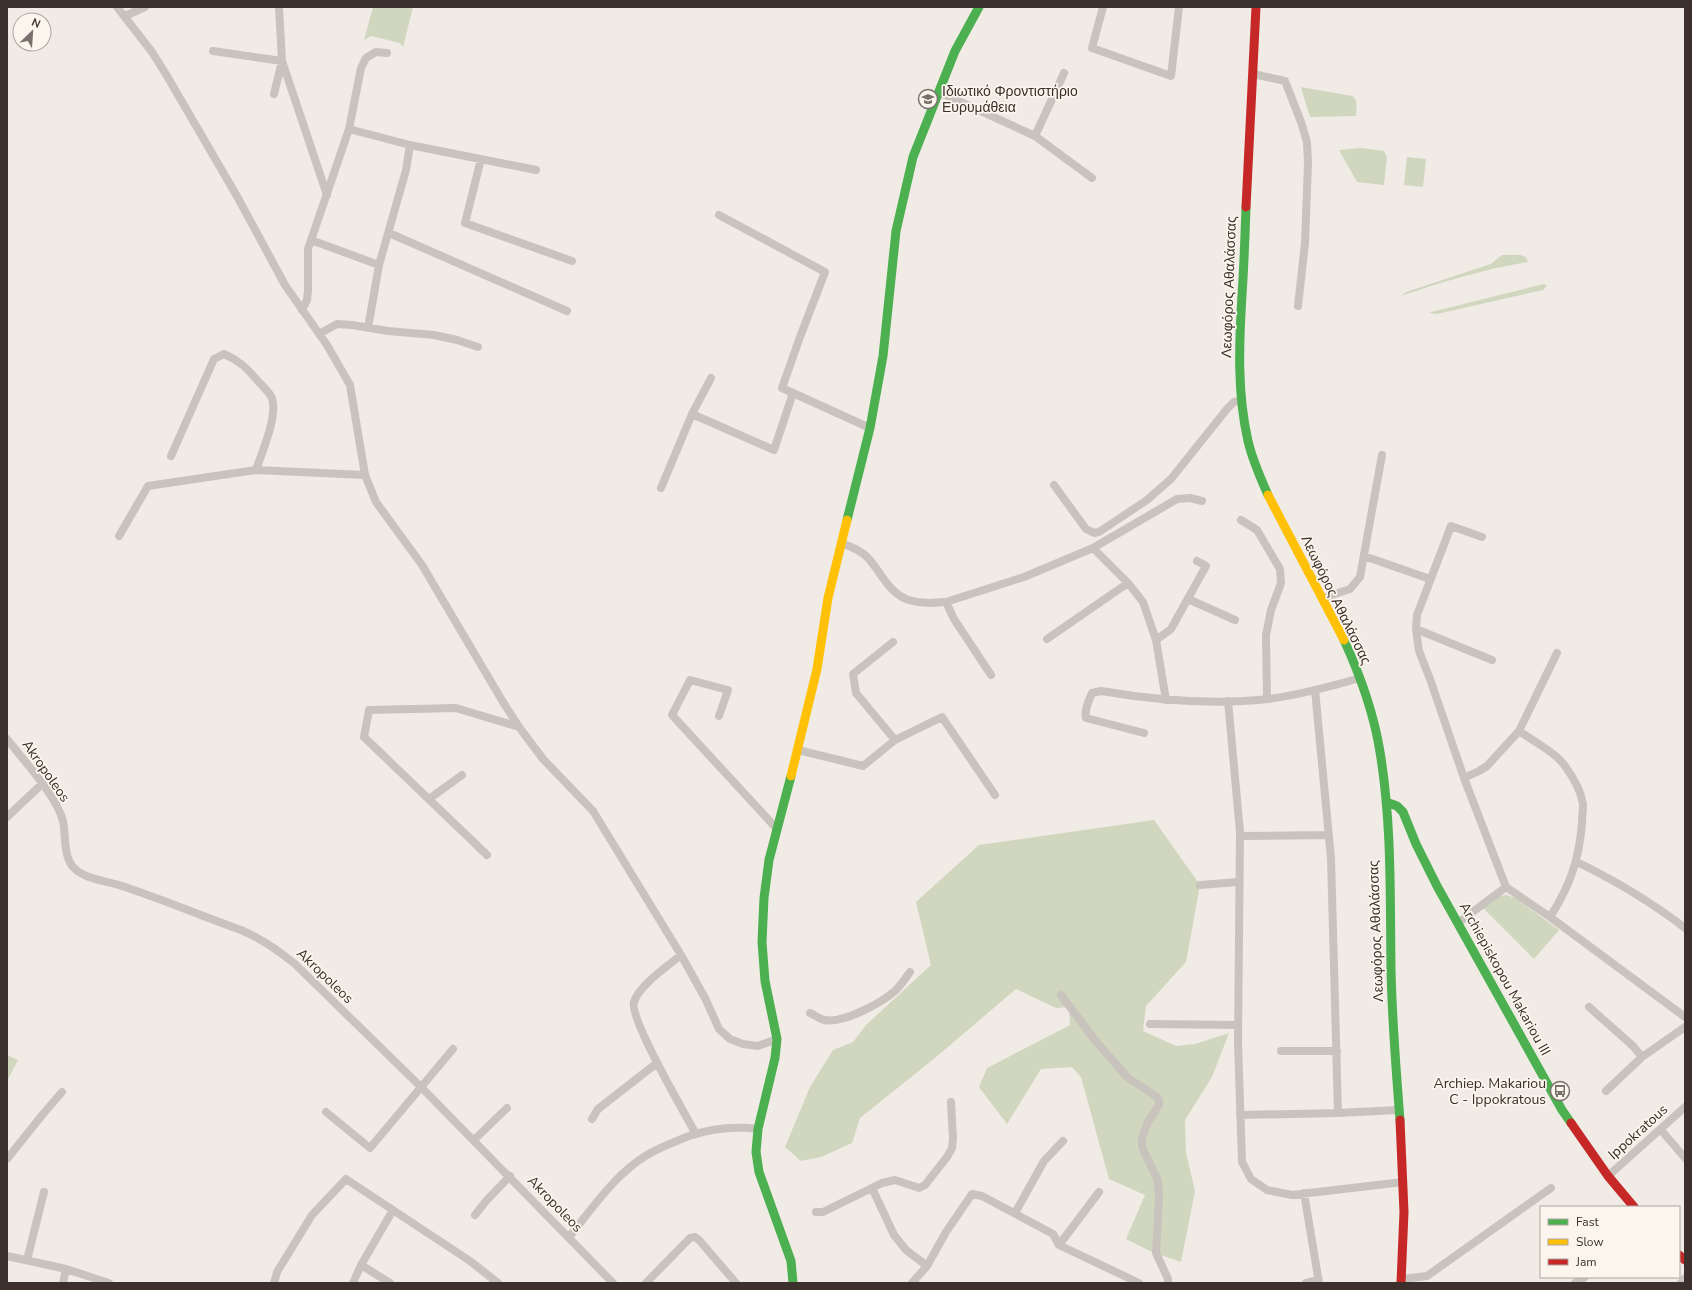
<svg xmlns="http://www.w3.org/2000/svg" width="1692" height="1290" font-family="'Nunito Sans',sans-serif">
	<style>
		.green { fill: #d1d6bf }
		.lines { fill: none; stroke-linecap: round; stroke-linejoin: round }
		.street { stroke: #c9c3be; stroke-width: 8 }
		.fast { stroke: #4caf50; stroke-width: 9 }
		.slow { stroke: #ffc107; stroke-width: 9 }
		.jam { stroke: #c62828; stroke-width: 9 }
		.labels { text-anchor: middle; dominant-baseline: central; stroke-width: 3.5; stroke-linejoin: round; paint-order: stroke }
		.poi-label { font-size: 14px; fill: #3b302b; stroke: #fbf5ee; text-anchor: start }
		.street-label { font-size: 14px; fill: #3b302b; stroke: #fbf5ee }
	</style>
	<rect width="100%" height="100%" fill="#f0ebe5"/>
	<path class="green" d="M373,7H413L403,47L400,43L371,36L364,40Z
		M1301,87L1352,96C1359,101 1356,108 1356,116L1310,117Z
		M1361,148L1384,151L1387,157L1384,185L1357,182L1339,150Z
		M1407,157L1426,159L1423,187L1404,185Z
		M1502,255H1520L1526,257L1528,262C1484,269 1443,282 1401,296L1406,292L1491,264Z
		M1544,284L1547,286L1543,290L1437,314L1428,313Z
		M1154,820L1200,885L1186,962L1146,1006L1143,1031L1176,1046L1195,1044L1229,1033L1212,1077L1185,1120L1186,1153L1195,1191L1181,1262L1152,1252L1126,1239L1145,1195L1109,1179L1081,1077L1072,1067L1041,1069L1007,1124L979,1087L987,1068L1070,1025L1069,1007L1056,1008L1016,989L935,1058L860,1118L852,1143L821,1157L801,1161L785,1147L810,1087L833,1050L853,1042L866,1025L931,965L916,902L979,845Z
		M1507,895L1517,899L1559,930L1534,959L1483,908L1499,896Z
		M7,1055L18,1060L7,1081Z"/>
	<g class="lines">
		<path class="street" d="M117,7L152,52L167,76L238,198L285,285L327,345L350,385L365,475L376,502L422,565L503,702L519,727L543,759L593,811L681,955L705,998L719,1029L730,1039L743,1044L758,1046L777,1039
			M1103,7L1092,48L1171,76L1179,7
			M125,16L145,7
			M213,51L282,61L327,195
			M1253,74L1285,81L1301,122L1307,142L1308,163L1305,243L1298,306
			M939,92L1035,136L1092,178
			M274,94L282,61L279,7
			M349,129L410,145L536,170
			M1035,136L1064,73
			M481,159L465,223L572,261
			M389,233L567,311
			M311,240L379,265
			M302,310L307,300L308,291V249L349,129L361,68L366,58L376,52L387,53
			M368,328L379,265L406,170L410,145
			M319,334L337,324L352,325L388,331L434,335L457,340L478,347
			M793,393L870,428
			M692,414L774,450L793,393L782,388L800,337L825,272L719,215
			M171,456L214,359L224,354C238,360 246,367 256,379C260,384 269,391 272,398C278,416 262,452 256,470
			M1054,485L1086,529L1094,533L1099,532L1147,500L1171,479L1227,409L1234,402L1241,400
			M661,488L692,414L711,378
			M1241,520L1257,530L1280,569L1281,583L1271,610L1266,635L1267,699
			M119,536L148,486L256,470L365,475
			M1482,537L1451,526L1417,615L1416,629L1419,651L1430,679L1464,778L1506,887L1550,917L1685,1017
			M841,543C851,547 861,550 868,558C881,572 889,594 909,600C921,604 933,603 946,602
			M1093,548L1128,583L1143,602L1156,640L1166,700
			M1364,556L1430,579
			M1323,598L1350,589L1360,577L1382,455
			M1188,599L1235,620
			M1416,629L1492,660
			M1047,639L1128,583
			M1156,640L1171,629L1206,566L1197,561
			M893,642L853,674L856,693L895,740
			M991,675L954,619L946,602L1024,577L1093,548L1177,499L1190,498L1202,501
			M1315,690L1331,858L1338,1113L1398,1110
			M1228,701L1240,832L1238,1043L1242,1162L1251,1179L1267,1190L1292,1195L1403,1182
			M719,716L728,690L690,680L672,715L777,829
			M1519,731C1533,741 1555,752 1565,766C1573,777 1581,791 1583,804C1583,810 1582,817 1582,823C1579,860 1570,886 1550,917
			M1144,733L1086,718C1084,710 1089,700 1092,693L1101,691C1154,700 1213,705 1268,699C1299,695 1329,687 1360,678
			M7,739C24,761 56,795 63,821C66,835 63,857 74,868C86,880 109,881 125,887C164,900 202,916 241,930C262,939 278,950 295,964L421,1087L613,1283
			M798,750L863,766L895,740L942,717L995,795
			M1464,778L1479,771L1487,766L1519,731L1557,653
			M429,799L462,775
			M7,817L42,784
			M1240,836L1329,835
			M487,855L364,737L369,710L456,708L519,727
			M1577,862C1616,881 1650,901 1685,928
			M1200,885L1238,882
			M1458,923L1506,887
			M681,955C668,966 639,985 634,1002C629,1018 685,1114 696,1134
			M1061,995L1094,1039L1128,1078L1156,1096L1159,1100V1105L1148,1122L1142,1138V1147L1158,1181L1159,1198L1156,1253L1168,1279V1283
			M1589,1007L1633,1046L1642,1057
			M810,1013C815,1015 819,1019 824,1020C843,1024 881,1003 895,991C901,985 905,979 910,972
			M1150,1024L1238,1025
			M1281,1051H1337
			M1606,1091L1642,1057L1685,1027
			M326,1112L370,1148L453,1049
			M1240,1115L1338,1113
			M592,1119L598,1109L657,1063
			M1661,1130L1685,1158
			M474,1140L507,1108
			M7,1159L43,1114L62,1092
			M1608,1176L1685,1107
			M872,1188L894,1235L906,1250L927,1266
			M1304,1193L1319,1283
			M816,1212H823L882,1183L895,1180L919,1188L925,1185L947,1157L952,1148L953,1139L951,1102
			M1015,1213L1044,1161L1063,1141
			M475,1215L486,1201L510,1176
			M569,1237C592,1209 615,1174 647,1155C660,1147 674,1142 689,1136C710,1129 735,1126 758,1129
			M1059,1245L1099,1192
			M7,1256L66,1269L109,1283
			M27,1260L44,1192
			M361,1265L390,1283
			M1402,1279L1427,1276L1551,1188
			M63,1283L66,1269
			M274,1283L277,1272L312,1215L346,1179L470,1261L498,1283
			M353,1283L361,1265L393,1210
			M646,1283L690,1238L695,1237L699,1240L736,1283
			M912,1283L927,1266L946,1232L972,1194L982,1196L1053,1234L1059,1245L1139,1283
			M1306,1283L1318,1280
			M1575,1283L1585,1277
			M1681,1283L1685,1278"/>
		<path class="fast" d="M1246,207C1245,237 1244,266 1242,295C1239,344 1237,393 1248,441C1252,459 1260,477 1268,495
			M847,520L870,428L883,356L896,231L913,157L955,51L979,7
			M1344,640C1360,675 1374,714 1380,752C1392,824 1390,897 1391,969C1392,1020 1396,1070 1400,1120
			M791,776L769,860L764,898L762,942L765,981L777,1039L775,1058L758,1129L756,1152L759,1172L791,1261L793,1283
			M1386,802L1397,806L1403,812L1416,844L1437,886L1562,1110L1571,1123"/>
		<path class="slow" d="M1268,495L1344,640
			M791,776L817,669L828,598L847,520"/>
		<path class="jam" d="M1246,207L1256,7
			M1400,1120L1404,1212L1401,1283
			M1571,1123L1608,1176L1634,1207
			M1679,1255L1685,1260"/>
	</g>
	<defs>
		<symbol id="school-ring" viewBox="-11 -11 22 22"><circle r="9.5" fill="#fbf5ee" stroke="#7a716c" stroke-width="1.5"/><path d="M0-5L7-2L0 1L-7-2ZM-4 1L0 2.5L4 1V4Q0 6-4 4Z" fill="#7a716c"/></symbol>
		<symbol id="bus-ring" viewBox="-11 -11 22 22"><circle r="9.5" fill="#fbf5ee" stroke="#7a716c" stroke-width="1.5"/><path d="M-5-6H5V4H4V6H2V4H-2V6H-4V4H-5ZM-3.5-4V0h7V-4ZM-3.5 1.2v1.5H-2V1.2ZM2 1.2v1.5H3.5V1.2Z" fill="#7a716c"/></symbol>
	</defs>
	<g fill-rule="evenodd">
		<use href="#school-ring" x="917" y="88" width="22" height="22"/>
		<use href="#bus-ring" x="1549" y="1080" width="22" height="22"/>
	</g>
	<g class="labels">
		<g class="poi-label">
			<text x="942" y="91">Ιδιωτικό Φροντιστήριο<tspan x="942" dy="16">Ευρυμάθεια</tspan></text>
			<text x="1546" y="1083" text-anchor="end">Archiep. Makariou<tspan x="1546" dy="16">C - Ippokratous</tspan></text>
		</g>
		<g class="street-label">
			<text transform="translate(1229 287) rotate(-88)">Λεωφόρος Αθαλάσσας</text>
			<text transform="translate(1336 600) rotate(64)">Λεωφόρος Αθαλάσσας</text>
			<text transform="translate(46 771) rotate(55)">Akropoleos</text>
			<text transform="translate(1376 931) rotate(-92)">Λεωφόρος Αθαλάσσας</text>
			<text transform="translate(325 976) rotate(44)">Akropoleos</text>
			<text transform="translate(1505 979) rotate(61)">Archiepiskopou Makariou III</text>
			<text transform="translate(1638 1132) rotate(-42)">Ippokratous</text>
			<text transform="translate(555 1204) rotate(46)">Akropoleos</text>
		</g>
	</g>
	<rect width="1692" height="1290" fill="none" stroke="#3b302b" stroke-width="16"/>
	<rect x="1540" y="1206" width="140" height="72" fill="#fbf5ee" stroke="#aea6a0"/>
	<rect x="1548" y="1219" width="20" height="6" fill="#4caf50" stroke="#aea6a0"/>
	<text x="1576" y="1226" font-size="12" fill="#3b302b">Fast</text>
	<rect x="1548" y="1239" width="20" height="6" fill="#ffc107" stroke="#aea6a0"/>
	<text x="1576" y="1246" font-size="12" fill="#3b302b">Slow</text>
	<rect x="1548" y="1259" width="20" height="6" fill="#c62828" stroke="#aea6a0"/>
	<text x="1576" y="1266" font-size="12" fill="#3b302b">Jam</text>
	<g transform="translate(32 32) rotate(25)"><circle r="19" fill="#fbf5ee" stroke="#aea6a0"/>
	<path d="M0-3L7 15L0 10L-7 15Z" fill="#7a716c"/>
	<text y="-6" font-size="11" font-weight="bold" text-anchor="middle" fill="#3b302b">N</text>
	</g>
</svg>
